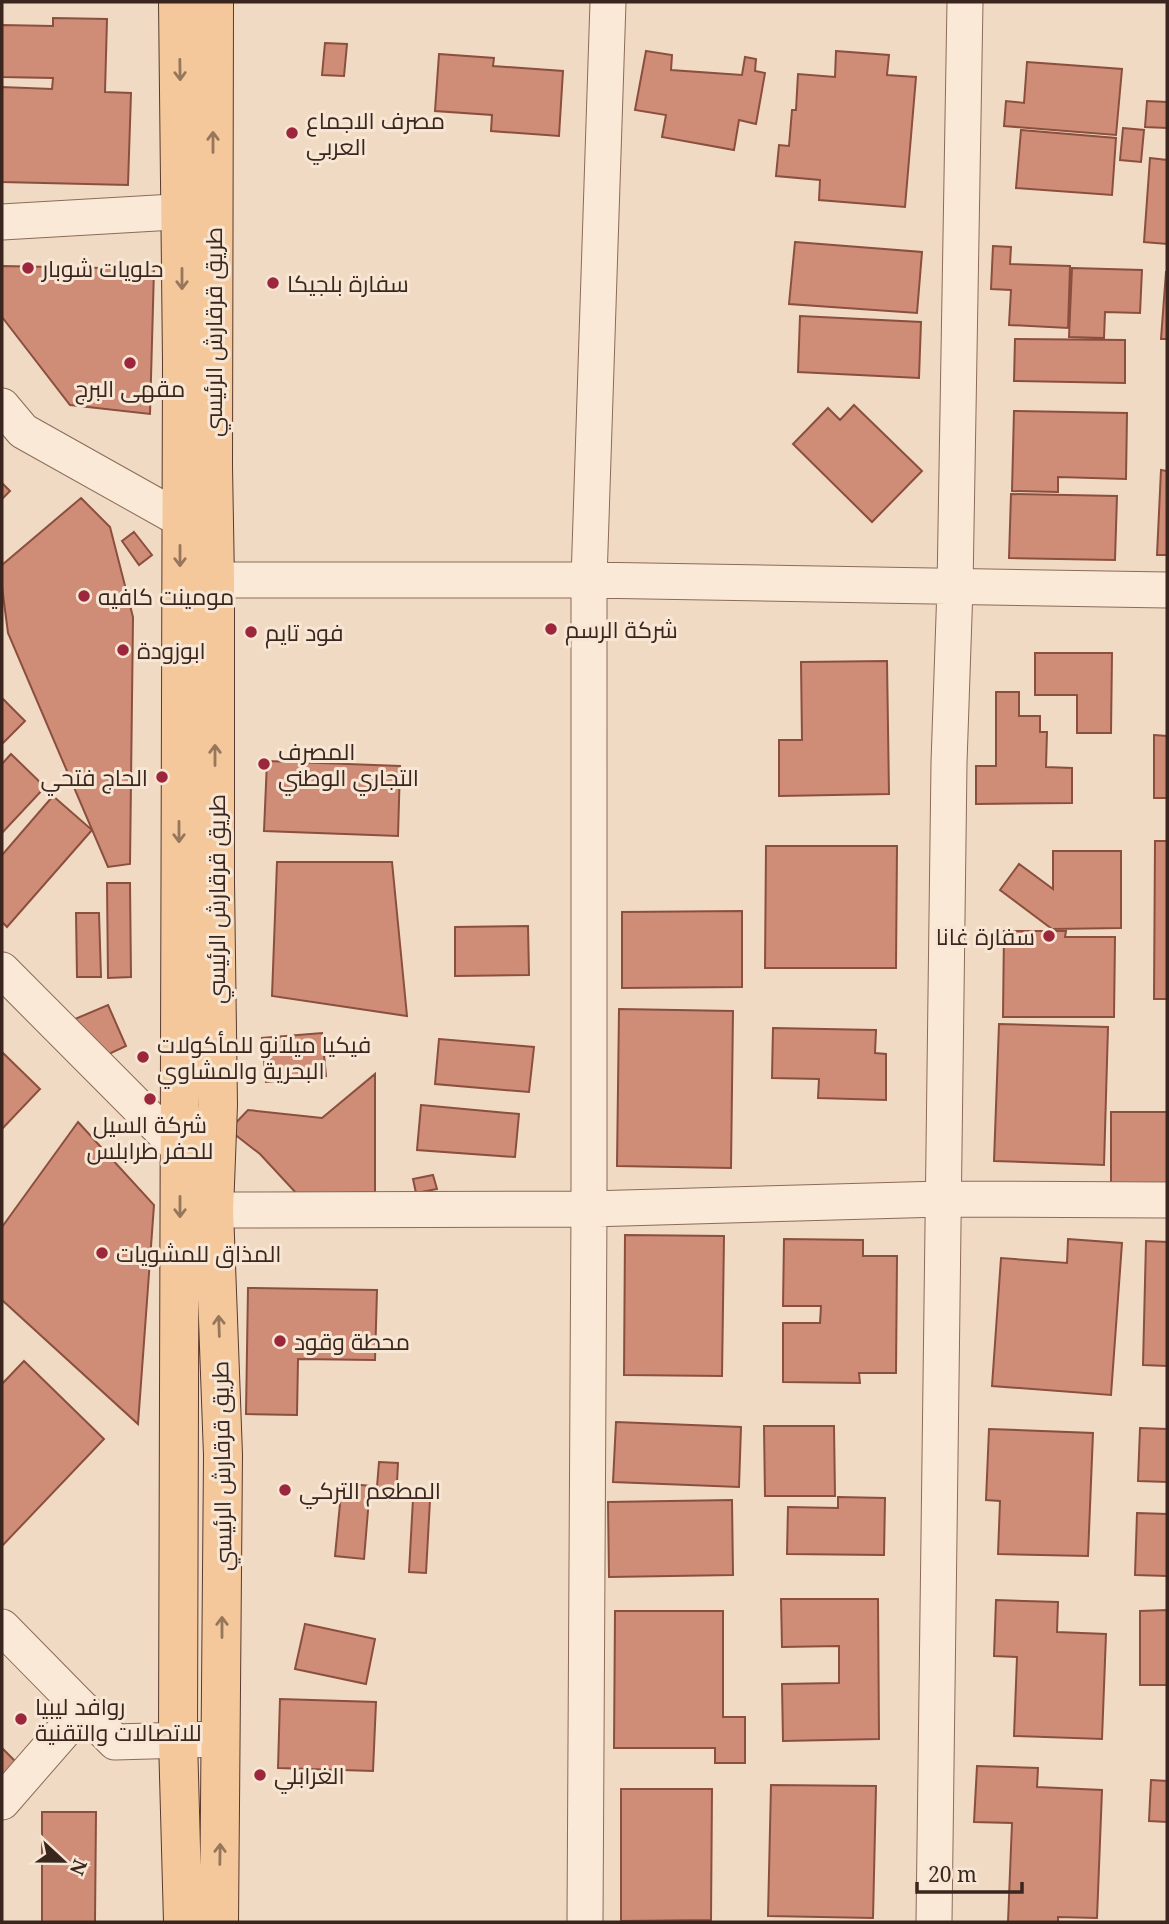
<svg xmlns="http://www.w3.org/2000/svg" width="1169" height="1924" font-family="'Noto Serif',Cairo,serif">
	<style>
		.building { fill: #cf8d78; stroke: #8b4f3e; stroke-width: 2 }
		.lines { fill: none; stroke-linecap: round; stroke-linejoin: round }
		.minor-casing { stroke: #8b6b59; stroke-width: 37 }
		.major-casing { stroke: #583a2e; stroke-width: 40 }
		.minor { stroke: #fae9d7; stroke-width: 35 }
		.major { stroke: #f4c89a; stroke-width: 38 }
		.oneway { stroke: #97775c }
		.poi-dot { fill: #9c273d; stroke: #f7e6d3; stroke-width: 2.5 }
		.labels { text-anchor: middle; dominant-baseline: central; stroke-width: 6; stroke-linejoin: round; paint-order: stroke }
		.poi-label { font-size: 23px; fill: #3a261e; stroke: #f7e6d3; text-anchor: start }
		.street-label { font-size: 23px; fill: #3a261e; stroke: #f7e6d3 }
	</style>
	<rect width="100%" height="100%" fill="#f0dac3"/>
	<path class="building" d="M53,18L107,19L105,92L131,93L128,185L2,182V87L52,89L53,78L2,77V25L53,26Z
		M325,43L347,44L344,76L322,75Z
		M646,51L672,55L671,70L742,75L745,57L756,59L755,71L765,73L756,124L739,120L734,150L662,137L666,115L635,110Z
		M836,51L889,55L887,75L916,77L905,207L819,200L820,180L776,176L779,145L789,146L792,110H796L798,74L835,77Z
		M439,54L494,58L493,66L563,71L559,136L491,131L492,115L435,111Z
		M1027,62L1122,69L1116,135L1004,126L1006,101L1024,103Z
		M1147,101L1167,102V128L1145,127Z
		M1123,128L1144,130L1141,162L1120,160Z
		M1021,130L1116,138L1112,195L1016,188Z
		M1150,158L1167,160V244L1144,242Z
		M795,242L922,252L917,313L789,304Z
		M993,246L1011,247L1010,264L1070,266L1068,328L1009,325L1011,290L991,289Z
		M2,266L154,269L150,414L70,405L2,317Z
		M1072,268L1142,270L1140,313L1105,312L1104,338L1069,337Z
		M1166,272H1167V339H1161Z
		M800,316L921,322L919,378L798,372Z
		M1015,339L1125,340V383L1014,381Z
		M854,405L922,471L872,522L793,444L828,408L840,420Z
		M1014,411L1127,413L1126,479L1058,477V492L1012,491Z
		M1161,470L1167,471V555H1157Z
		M2,483L10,491L2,499Z
		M1011,494L1117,496L1115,560L1009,558Z
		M81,498L110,527L133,617L130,864L108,867L8,633L2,587V565Z
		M134,532L152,555L139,565L122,541Z
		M1035,653H1112L1111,733H1077V695H1035Z
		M887,661L889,794L779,796V740H802L801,662Z
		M996,692H1019V716H1040V732H1047L1046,767L1072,768V803L976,804V766H996Z
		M2,698L25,721L2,744Z
		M1154,735L1167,736V798H1154Z
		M11,754L45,787L2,833V764Z
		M267,761L400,766L398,836L264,831Z
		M53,796L92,830L7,927L2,922V855Z
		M1155,841H1167V999H1154Z
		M766,846H897L896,968H765Z
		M1053,851H1121V928L1052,929L1000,890L1019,864L1053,889Z
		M277,862H392L407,1016L272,996Z
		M107,883H130L131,977L108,978Z
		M742,911V987L622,988V912Z
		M76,913H99L101,977H77Z
		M528,926L529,975L455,976V927Z
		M1004,931H1066L1065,937H1115L1114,1017H1003Z
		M108,1005L126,1046L94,1061L75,1019Z
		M619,1009L733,1011L731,1168L617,1166Z
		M999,1024L1108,1027L1104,1165L994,1161Z
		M773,1028L876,1030L875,1053L886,1054V1100L818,1098L819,1079L772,1078Z
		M322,1033L326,1076L266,1082L262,1038Z
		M439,1039L534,1047L529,1092L435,1084Z
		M2,1052L40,1089L2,1129Z
		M375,1074V1192L297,1194L260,1154L229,1130L248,1110L322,1118Z
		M421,1105L519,1114L515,1157L417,1150Z
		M1111,1112H1167V1187L1111,1188Z
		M78,1122L154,1205L138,1424L2,1300V1227Z
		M433,1175L437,1189L416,1193L413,1179Z
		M625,1235L724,1236L722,1376L624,1375Z
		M784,1239L863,1240V1256H897L896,1373H859L860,1383L783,1382V1323H820L821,1306H783Z
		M1068,1239L1122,1243L1111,1395L992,1386L1001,1258L1067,1263Z
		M1146,1241L1167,1242V1366L1143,1365Z
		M248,1288L377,1290L375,1360L298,1359L297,1415L246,1414Z
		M24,1361L104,1439L2,1546V1384Z
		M616,1422L741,1427L739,1487L613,1482Z
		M764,1426H834L835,1496H765Z
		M1140,1428L1167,1429V1482L1138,1481Z
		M989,1429L1093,1433L1088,1556L998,1554L1000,1501L986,1500Z
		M379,1462L398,1463L396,1501L376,1499Z
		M342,1483L370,1486L364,1559L335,1556Z
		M838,1497L885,1498L884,1555L787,1554L788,1507L838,1508Z
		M413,1499L430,1500L426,1573L409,1572Z
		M732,1500L733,1575L609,1577L608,1502Z
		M1137,1513L1167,1514V1576L1135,1575Z
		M781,1599H878L879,1739L783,1741L782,1684L839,1683V1646L782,1647Z
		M996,1600L1058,1602L1057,1632L1106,1634L1102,1739L1014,1736L1017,1657L994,1656Z
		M1167,1610V1685H1140V1611Z
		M615,1611H723V1717H745V1763H715V1748H614Z
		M305,1624L375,1639L366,1684L295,1669Z
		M280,1699L376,1702L373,1771L278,1768Z
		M2,1748L16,1762L2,1776Z
		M977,1766L1038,1768L1037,1787L1102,1790L1097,1918L1058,1917V1922H1008L1012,1823L974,1822Z
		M1151,1780L1167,1781V1822L1149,1821Z
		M771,1785L876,1786L873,1918L768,1916Z
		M621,1789H712L711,1920L621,1921Z
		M42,1812H96L95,1922H42Z"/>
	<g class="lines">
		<defs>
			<path id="minor" d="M2,222L208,210
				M2,406L23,431L180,519
				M215,580H589L1167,590
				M2,970L179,1148
				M214,1210L589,1209L942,1199L1167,1200
				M2,1627L115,1742L221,1739
				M2,1802L83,1709
				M585,1922L589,1209V580L608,2
				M934,1922L949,763L955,587L965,2"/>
			<path id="major" d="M178,2L182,361L178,1739L183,1922
				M214,2L213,466L215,580V883L218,1105L214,1210L223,1455L219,1922"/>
		</defs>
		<use href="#minor" class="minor-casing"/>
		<use href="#major" class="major-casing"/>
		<use href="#minor" class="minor"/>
		<use href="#major" class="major"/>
	</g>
	<defs><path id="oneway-shaft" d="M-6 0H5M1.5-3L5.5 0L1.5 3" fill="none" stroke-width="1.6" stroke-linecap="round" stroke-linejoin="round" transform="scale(1.75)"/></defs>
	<g class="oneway">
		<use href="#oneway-shaft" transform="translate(180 70) rotate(89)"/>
		<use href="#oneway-shaft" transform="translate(213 142) rotate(-90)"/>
		<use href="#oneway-shaft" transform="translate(182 279) rotate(90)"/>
		<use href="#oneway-shaft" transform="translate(180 556) rotate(90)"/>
		<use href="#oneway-shaft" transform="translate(215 755) rotate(-90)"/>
		<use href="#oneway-shaft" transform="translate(179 832) rotate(90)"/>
		<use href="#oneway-shaft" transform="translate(180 1207) rotate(90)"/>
		<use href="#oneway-shaft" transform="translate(219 1326) rotate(-92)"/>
		<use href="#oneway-shaft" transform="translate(222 1627) rotate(-90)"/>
		<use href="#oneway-shaft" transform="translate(220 1854) rotate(-89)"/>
	</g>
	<g class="poi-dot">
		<circle cx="292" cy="133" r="7"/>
		<circle cx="28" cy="268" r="7"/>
		<circle cx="273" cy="283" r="7"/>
		<circle cx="130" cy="363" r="7"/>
		<circle cx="84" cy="596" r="7"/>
		<circle cx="551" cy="629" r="7"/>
		<circle cx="251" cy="632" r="7"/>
		<circle cx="123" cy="650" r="7"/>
		<circle cx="264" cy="764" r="7"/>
		<circle cx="162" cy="777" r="7"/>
		<circle cx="1049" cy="936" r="7"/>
		<circle cx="143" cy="1057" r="7"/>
		<circle cx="150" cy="1099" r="7"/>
		<circle cx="102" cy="1253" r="7"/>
		<circle cx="280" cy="1341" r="7"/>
		<circle cx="285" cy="1490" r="7"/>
		<circle cx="21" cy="1719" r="7"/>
		<circle cx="260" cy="1775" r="7"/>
	</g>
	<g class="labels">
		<g class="poi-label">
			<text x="306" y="120">مصرف الاجماع<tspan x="306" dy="26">العربي</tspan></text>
			<text x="42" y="268">حلويات شوبار</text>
			<text x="287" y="283">سفارة بلجيكا</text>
			<text x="130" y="388" text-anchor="middle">مقهى البرج</text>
			<text x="98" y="596">مومينت كافيه</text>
			<text x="565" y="629">شركة الرسم</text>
			<text x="265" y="632">فود تايم</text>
			<text x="137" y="650">ابوزودة</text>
			<text x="278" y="751">المصرف<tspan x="278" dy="26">التجاري الوطني</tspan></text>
			<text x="148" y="777" text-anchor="end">الحاج فتحي</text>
			<text x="1035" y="936" text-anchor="end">سفارة غانا</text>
			<text x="157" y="1044">فيكيا ميلانو للمأكولات<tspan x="157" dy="26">البحرية والمشاوي</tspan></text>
			<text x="150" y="1124" text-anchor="middle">شركة السيل<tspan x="150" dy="26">للحفر طرابلس</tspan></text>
			<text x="116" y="1253">المذاق للمشويات</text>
			<text x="294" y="1341">محطة وقود</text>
			<text x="299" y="1490">المطعم التركي</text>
			<text x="35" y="1706">روافد ليبيا<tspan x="35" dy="26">للاتصالات والتقنية</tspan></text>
			<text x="274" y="1775">الغرابلي</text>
		</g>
		<g class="street-label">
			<text transform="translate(213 332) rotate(-90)">طريق قرقارش الرئيسي</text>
			<text transform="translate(216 899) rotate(-90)">طريق قرقارش الرئيسي</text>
			<text transform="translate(221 1466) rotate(-91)">طريق قرقارش الرئيسي</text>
		</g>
	</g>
	<rect width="1169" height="1924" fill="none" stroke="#3a261e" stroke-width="7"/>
	<g transform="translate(63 1861) rotate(112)" stroke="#f7e6d3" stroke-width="5" paint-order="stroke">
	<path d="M0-5L12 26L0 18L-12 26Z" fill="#3a261e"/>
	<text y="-10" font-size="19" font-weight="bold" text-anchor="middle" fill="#3a261e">N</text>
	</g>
	<path d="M917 1882v10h105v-10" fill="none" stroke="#3a261e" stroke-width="3.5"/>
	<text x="928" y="1882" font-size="21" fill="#3a261e" stroke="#f7e6d3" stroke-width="5" paint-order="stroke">20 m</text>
</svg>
